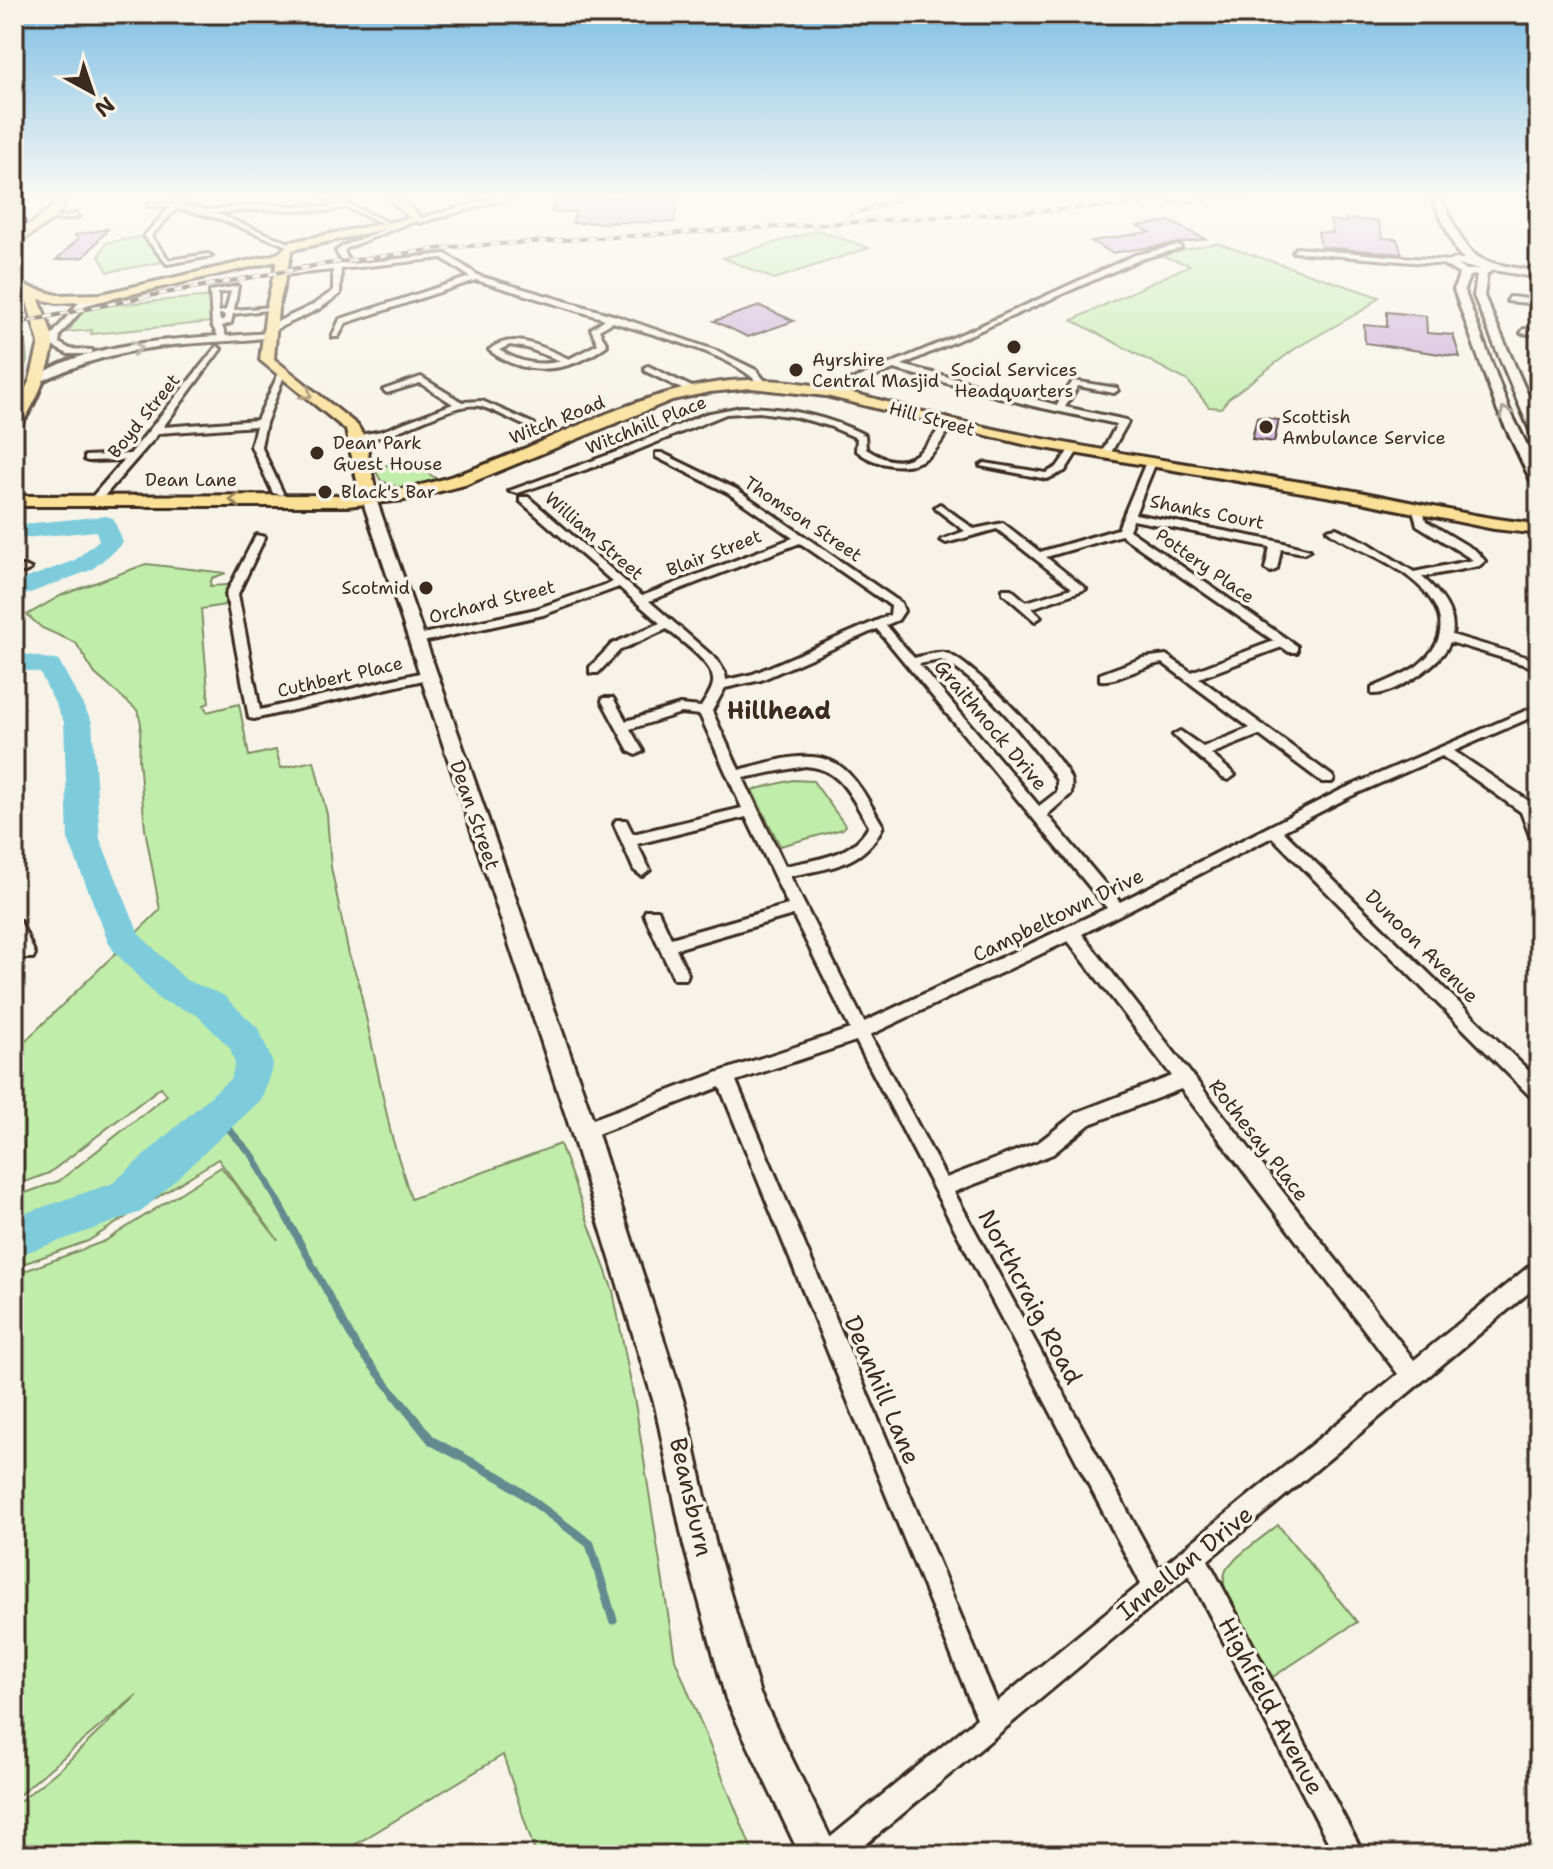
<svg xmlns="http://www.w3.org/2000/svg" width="1553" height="1869" font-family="'Shantell Sans',sans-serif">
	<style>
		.green { fill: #c0edaa; stroke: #7e8c64; stroke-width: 2 }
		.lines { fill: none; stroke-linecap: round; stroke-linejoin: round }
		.stream-far1 { stroke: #638b8f; stroke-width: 7 }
		.stream { stroke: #638b8f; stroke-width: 9 }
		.river { fill: #7eccdb; fill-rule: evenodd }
		.building { fill: #cdadd9; stroke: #3b2a1e; stroke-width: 2 }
		.street-tunnel { stroke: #d1cbc0; stroke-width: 7; stroke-dasharray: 7 4; stroke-linecap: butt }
		.street-casing { stroke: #3b2a1e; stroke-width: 6 }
		.secondary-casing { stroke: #3b2a1e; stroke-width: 6 }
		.primary-casing { stroke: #3b2a1e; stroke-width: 6 }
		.street { fill: #f7f3e8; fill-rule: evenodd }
		.secondary { fill: #f7f3e8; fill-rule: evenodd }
		.primary { fill: #fadf96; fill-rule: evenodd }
		.rail-casing { stroke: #3b2a1e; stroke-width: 4 }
		.rail { stroke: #f7f3e8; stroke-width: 3; stroke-dasharray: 8; stroke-linecap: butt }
		.oneway { stroke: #998e83 }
		.oneway2 { stroke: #9a845a }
		.poi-dot { fill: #3b2a1e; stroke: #f7f3e8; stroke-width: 3 }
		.labels { text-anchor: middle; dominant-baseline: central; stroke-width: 7; stroke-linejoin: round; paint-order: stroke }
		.far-poi-label { font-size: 18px; fill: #3b2a1e; stroke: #f7f3e8; text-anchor: start }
		.far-street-label { font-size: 18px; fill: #3b2a1e; stroke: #f7f3e8 }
		.street-label { font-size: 20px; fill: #3b2a1e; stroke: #f7f3e8 }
		.quarter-label { font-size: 24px; font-weight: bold; fill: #3b2a1e; stroke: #f7f3e8 }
		.near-street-label { font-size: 24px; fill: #3b2a1e; stroke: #f7f3e8 }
	</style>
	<rect width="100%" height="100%" fill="#f7f3e8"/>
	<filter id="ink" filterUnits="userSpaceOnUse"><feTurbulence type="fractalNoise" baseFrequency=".0125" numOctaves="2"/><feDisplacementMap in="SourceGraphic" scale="16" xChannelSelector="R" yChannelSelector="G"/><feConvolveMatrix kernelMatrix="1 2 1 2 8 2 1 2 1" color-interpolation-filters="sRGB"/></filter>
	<g filter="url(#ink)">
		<path class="green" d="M818,230L869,248L774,279L723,258Z
			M144,236L163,262L108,272L99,256L106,243Z
			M1217,243L1379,297L1365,309L1296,348L1229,398L1221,408L1209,407L1188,381L1072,320L1190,265L1159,255Z
			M212,296L211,322L91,334L92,330L68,332L83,310L112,305Z
			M23,324L27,360L14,394V326Z
			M406,461L441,481L400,488L381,481L374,468Z
			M146,564L226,573L212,578L210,586L227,585L229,589L224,605L201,609L209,703L204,705L207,712L239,704L249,756L276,750L281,768L314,761L327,815L331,867L349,955L358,980L391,1134L411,1199L560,1144L613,1291L636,1409L675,1659L754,1855H536L503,1755L338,1855H14V1806L61,1768L137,1695L14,1799V1275L105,1241L221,1167L278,1240L218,1159L88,1241L14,1267V1197L59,1181L167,1095L161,1087L49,1173L14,1186V1045L20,1046L160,910L145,829L139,759L141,723L137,710L95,674L76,643L42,628L27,615L62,595Z
			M793,780L813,781L845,825L843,829L780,846L752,790Z
			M1278,1525L1357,1622L1271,1678C1257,1654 1214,1598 1226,1570C1232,1558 1266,1535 1278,1525Z"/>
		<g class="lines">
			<path class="stream-far1" d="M216,1115L253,1156L357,1347L397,1397"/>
			<path class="stream" d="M395,1395L432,1441L503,1479L590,1544L613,1620"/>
			<path class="river" d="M47,196L46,201L14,206V198Z
				M105,516L113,518L123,542L119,547L91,570L14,599V583L75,560L99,540L96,531L14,539V525Z
				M14,652L59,661L92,722L100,839L139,934L186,980L223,995L259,1029L273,1064L262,1099L141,1212L14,1257V1217L113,1183L231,1078L235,1064L230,1048L197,1015L160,1000L113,950L108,941L68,839L64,722L40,673L14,668Z"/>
		</g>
		<path class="building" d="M557,197H671V200L678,199L674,222L572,223L576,212H551Z
			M1346,219L1378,221L1383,238L1397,239L1402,254L1321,247L1318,232L1333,233L1330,220L1347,222Z
			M1169,221L1205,239L1112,253L1091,241L1150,232L1138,226Z
			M108,229L84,257L56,260L78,239L75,235Z
			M760,306L794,321L748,337L714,321Z
			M1387,312L1426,316L1427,333L1453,335L1460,357L1365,343L1364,325L1387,327Z
			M1257,417L1279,420L1274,442L1252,439Z"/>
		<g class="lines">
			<path class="street-tunnel" d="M30,220L59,218"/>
			<defs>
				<path id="street" d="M321,196H330L387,222L382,223L345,207L327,211L264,209L215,213L292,244L290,247L220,219L177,208L151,236L169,260L208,254L212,256L167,264L144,236L170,207L149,206L151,203L174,204L180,199L183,201L180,205L206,210L264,205L327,207L339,205Z
					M76,214L78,217L59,220L56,218Z
					M406,221L411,222L347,248L344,251L350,264L446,254L479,276L616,316L717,351L756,370L766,382L759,384C732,353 653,335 613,322L599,330L607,345C572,372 525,379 489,350C513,330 544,348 569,359L598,344L591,329L605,319L476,280L346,323L338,337H332L340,319L470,277L442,258L341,269L340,294L319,309L272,331H266V327L313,305L333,291V270L283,275L280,271L343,264L336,251L343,246ZM510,345L527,348L561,361C537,367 519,362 499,350Z
					M1179,245L1181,248L1141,259L902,365L1057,405L1073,381L1117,388L1118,390L1114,393L1078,386L1065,407L1126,420L1128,422L1109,456L1101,454L1117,424L1033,406L894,369L853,386L844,395L837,393L847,382L978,327L1135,255Z
					M1296,248L1449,261L1453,263L1449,265L1293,252Z
					M238,286L234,310L272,307L276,309L233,314L231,323L222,326L226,336L269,333L272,337C243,341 214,341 185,344C133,348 86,359 40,382L33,380C79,345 161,340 218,336L212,325L210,291ZM231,291L226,310L219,312L218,293ZM219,314L225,315L224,320L220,321Z
					M110,294L113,298L86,305L60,335L59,343L70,349L92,350V354H68L52,346V335L80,301Z
					M1510,297L1539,300V304L1507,301Z
					M1524,329L1539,331V335L1521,333Z
					M217,346L221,349L163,427L257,420L278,375L285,373L266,423L261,446L283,493L282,495L273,493L251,446L256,426L159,433L99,502H91V498L124,460L88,461L85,460V456L130,454Z
					M648,366L694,388L695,390L688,392L645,371V367Z
					M421,377L462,402L482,401L534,424L526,426C511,420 495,410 479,406C451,400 393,443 354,440V436L382,431L453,404L420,383L387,393L383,390Z
					M741,407C785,407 827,416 865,435L866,449C906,475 922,454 944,422L952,424C945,435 939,448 929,456C909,472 874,466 856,450L857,438L829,426L796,417L759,412L726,414L608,462L518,493L509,491L619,451L705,414Z
					M1074,446L1079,449L1065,471L1047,479L980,466L985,463L1046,473L1057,467L1071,447Z
					M656,453H662L736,489L901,603L904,611L898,620L886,625L914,658C924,656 935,651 945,653C969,658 1065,757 1071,781C1072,785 1071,790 1071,794L1047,815L1120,902L1341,790L1539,705V714L1454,751L1539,808V846L1532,841L1521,812L1442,756L1351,796L1283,831L1539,1081V1101L1533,1099L1272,837L1082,934L1414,1360L1532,1264L1539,1261V1284L1208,1560L1364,1855H1335L1189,1575L853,1855H817L821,1845L977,1718L720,1087L584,1139L577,1137L575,1131L577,1125L719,1072L850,1029L793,915L676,949L688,974L686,979H674L644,914L646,910H658L671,938L788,905L746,817L637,844L650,870L642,876L634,870L614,824L616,820H626L633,834L742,808L700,715L681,713L630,729L643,751L636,755L629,751L602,701L603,698H613L626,721L680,705L701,707C705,700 712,691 713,683C716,664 680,641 667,629L620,650L598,673H590V667L612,644L660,623L619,587L543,615L418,643L412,639L418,635L536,609L613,582L520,501V497H528L642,596L793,538L728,493L656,457ZM800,543L891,606L890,615L753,674L726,680L725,673L717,660L649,601ZM877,629L1107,908L864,1022L790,876C829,868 864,866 883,826C872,808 863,788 848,773C820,743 772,762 739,770L712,711L725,688L761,680ZM941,660C982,680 1024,735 1052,772L1057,781V792L1039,806L919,664ZM805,766C842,768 851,798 869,826C853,857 816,859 785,866L743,778ZM1068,941L1172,1076L1078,1112L1039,1142L946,1178L870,1035ZM856,1041L1141,1584L997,1702L736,1081ZM1181,1089L1398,1374L1159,1569L954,1192L1053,1154L1090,1124Z
					M1151,459L1156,462L1135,514L1276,541L1310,550L1304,553L1281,549L1277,569L1271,572L1265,569L1270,547L1133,520L1129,530L1297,646V652H1289L1282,647L1199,678L1332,776L1334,779L1332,782H1322L1259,735L1211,754L1235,775L1228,780L1223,778L1173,735L1180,731L1203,747L1250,728L1163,663C1142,665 1120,682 1100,680V674L1143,658L1166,655L1191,672L1274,641L1121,535L1046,557L1086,589L1032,608L1041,617L1035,621L1003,593V589H1011L1026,602L1072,588L997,529L946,543L941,540L965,531L936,509L935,507L940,504L974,529L1003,523L1040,552L1118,529L1146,462Z
					M1417,504L1422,507L1426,521L1476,551L1485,561L1479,566L1422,577C1438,591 1457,612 1452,635L1539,661V669L1450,642C1443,663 1393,696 1372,694V688C1387,681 1404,675 1417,666C1467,626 1428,586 1386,562C1367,551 1343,543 1327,530L1336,528L1368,543L1414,572L1473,560L1417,525L1412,507Z
					M256,535L265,537L238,594L260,710L428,671L432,672V678L254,719L249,718L226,594Z
					M14,566H25L31,569L25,572H14Z
					M14,919L20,921L35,954L33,958H21C14,945 14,934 14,919Z"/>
				<path id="secondary" d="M501,196H516L419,223L414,220Z
					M1431,196H1440C1473,263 1465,259 1539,272V278L1493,270L1487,274L1484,296L1539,420V439L1532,435L1474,296L1477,275L1469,276L1464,290L1509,409L1539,469V487L1532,483L1497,409L1454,290L1459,274L1444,265L1454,259H1464L1457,252ZM1457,265L1480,269L1467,270Z
					M36,223L39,228L14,233V227Z
					M369,495L376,499L597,1131L685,1406L716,1546L760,1694L839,1855H800L726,1699L684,1546L655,1406L571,1131L362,499Z"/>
				<path id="primary" d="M51,196H61L63,208L55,218L14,246V238L54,206Z
					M385,196H397L424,220L292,250L278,309L274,359L357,425L365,438L376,493C507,479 617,383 749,380C828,378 904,410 980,426C1098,452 1218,468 1337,488C1404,499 1471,518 1539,524V534L1494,529L1361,502L1027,445L826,396L751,388L710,392L672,400L465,485L404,500L347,506H14V496L360,495L346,430L260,360L266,309L277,261L101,301L57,303L39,299C43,312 52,329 53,343C54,360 29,424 14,430V410L30,380L39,343L25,295L14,291V283L57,295L101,294L269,256L279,253L290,242L410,218Z"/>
			</defs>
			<use href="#street" class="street-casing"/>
			<use href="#secondary" class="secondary-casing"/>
			<use href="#primary" class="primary-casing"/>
			<use href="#street" class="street"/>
			<use href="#secondary" class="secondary"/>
			<use href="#primary" class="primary"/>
			<defs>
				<path id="rail" d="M852,214L910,196
					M143,297L325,264L452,247L1277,196
					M14,324L153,295"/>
			</defs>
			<use href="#rail" class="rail-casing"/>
			<use href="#rail" class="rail"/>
		</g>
		<defs><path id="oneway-chevron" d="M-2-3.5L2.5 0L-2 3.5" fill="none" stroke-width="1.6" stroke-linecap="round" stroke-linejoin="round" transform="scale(2)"/></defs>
		<g class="oneway">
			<use href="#oneway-chevron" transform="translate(137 348) rotate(-6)"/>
			<use href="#oneway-chevron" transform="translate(1505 412) rotate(-114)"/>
		</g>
		<g class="oneway2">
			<use href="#oneway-chevron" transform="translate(307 394) rotate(37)"/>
			<use href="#oneway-chevron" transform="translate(235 500) rotate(180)"/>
		</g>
	</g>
	<linearGradient id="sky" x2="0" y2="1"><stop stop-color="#7dbee3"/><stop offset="0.43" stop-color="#fbfaf5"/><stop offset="1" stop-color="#fbfaf5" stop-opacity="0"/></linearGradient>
	<rect width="1553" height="458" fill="url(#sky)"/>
	<g class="poi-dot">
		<circle cx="1014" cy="347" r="8"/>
		<circle cx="796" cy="370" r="8"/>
		<circle cx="1266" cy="427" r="8"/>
		<circle cx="317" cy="453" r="8"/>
		<circle cx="325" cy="492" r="8"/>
		<circle cx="426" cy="588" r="8"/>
	</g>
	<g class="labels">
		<g class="far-poi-label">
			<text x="812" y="360">Ayrshire<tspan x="812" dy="21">Central Masjid</tspan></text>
			<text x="1014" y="370" text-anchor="middle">Social Services<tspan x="1014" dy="21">Headquarters</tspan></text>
			<text x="1282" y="417">Scottish<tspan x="1282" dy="21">Ambulance Service</tspan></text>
			<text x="333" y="443">Dean Park<tspan x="333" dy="21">Guest House</tspan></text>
			<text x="341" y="492">Black's Bar</text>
			<text x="410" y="588" text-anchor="end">Scotmid</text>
		</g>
		<g class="far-street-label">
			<text transform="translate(144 416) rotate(-51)">Boyd Street</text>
			<text transform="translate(932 419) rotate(15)">Hill Street</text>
			<text transform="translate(557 420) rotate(-22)">Witch Road</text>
			<text transform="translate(646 425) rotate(-22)">Witchhill Place</text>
			<text x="191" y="480">Dean Lane</text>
			<text transform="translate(1207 512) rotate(11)">Shanks Court</text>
			<text transform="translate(803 519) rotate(34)">Thomson Street</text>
			<text transform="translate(594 536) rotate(41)">William Street</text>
			<text transform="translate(714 553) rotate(-21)">Blair Street</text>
			<text transform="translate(1205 566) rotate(35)">Pottery Place</text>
			<text transform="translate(492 602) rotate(-14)">Orchard Street</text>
			<text transform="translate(340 677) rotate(-13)">Cuthbert Place</text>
		</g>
		<g class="street-label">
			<text transform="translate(991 725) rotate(50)">Graithnock Drive</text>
			<text transform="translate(475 815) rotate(71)">Dean Street</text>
			<text transform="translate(1058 915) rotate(-26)">Campbeltown Drive</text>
			<text transform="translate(1422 946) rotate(45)">Dunoon Avenue</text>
			<text transform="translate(1259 1140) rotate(52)">Rothesay Place</text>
		</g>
		<g class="quarter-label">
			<text x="779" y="711">Hillhead</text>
		</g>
		<g class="near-street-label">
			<text transform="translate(1030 1297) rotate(62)">Northcraig Road</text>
			<text transform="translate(882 1390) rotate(67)">Deanhill Lane</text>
			<text transform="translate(691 1497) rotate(77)">Beansburn</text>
			<text transform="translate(1185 1563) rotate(-39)">Innellan Drive</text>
			<text transform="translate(1271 1706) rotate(62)">Highfield Avenue</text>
		</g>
	</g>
	<rect width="1553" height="1869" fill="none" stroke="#f7f3e8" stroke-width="48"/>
	<rect x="24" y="24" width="1505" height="1821" fill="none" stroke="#3b2a1e" stroke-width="3" filter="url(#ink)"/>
	<g transform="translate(92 92) rotate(140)" stroke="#f7f3e8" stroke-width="6" paint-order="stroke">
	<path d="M0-6L14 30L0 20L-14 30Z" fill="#3b2a1e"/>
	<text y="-12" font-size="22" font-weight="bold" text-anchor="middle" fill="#3b2a1e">N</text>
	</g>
</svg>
